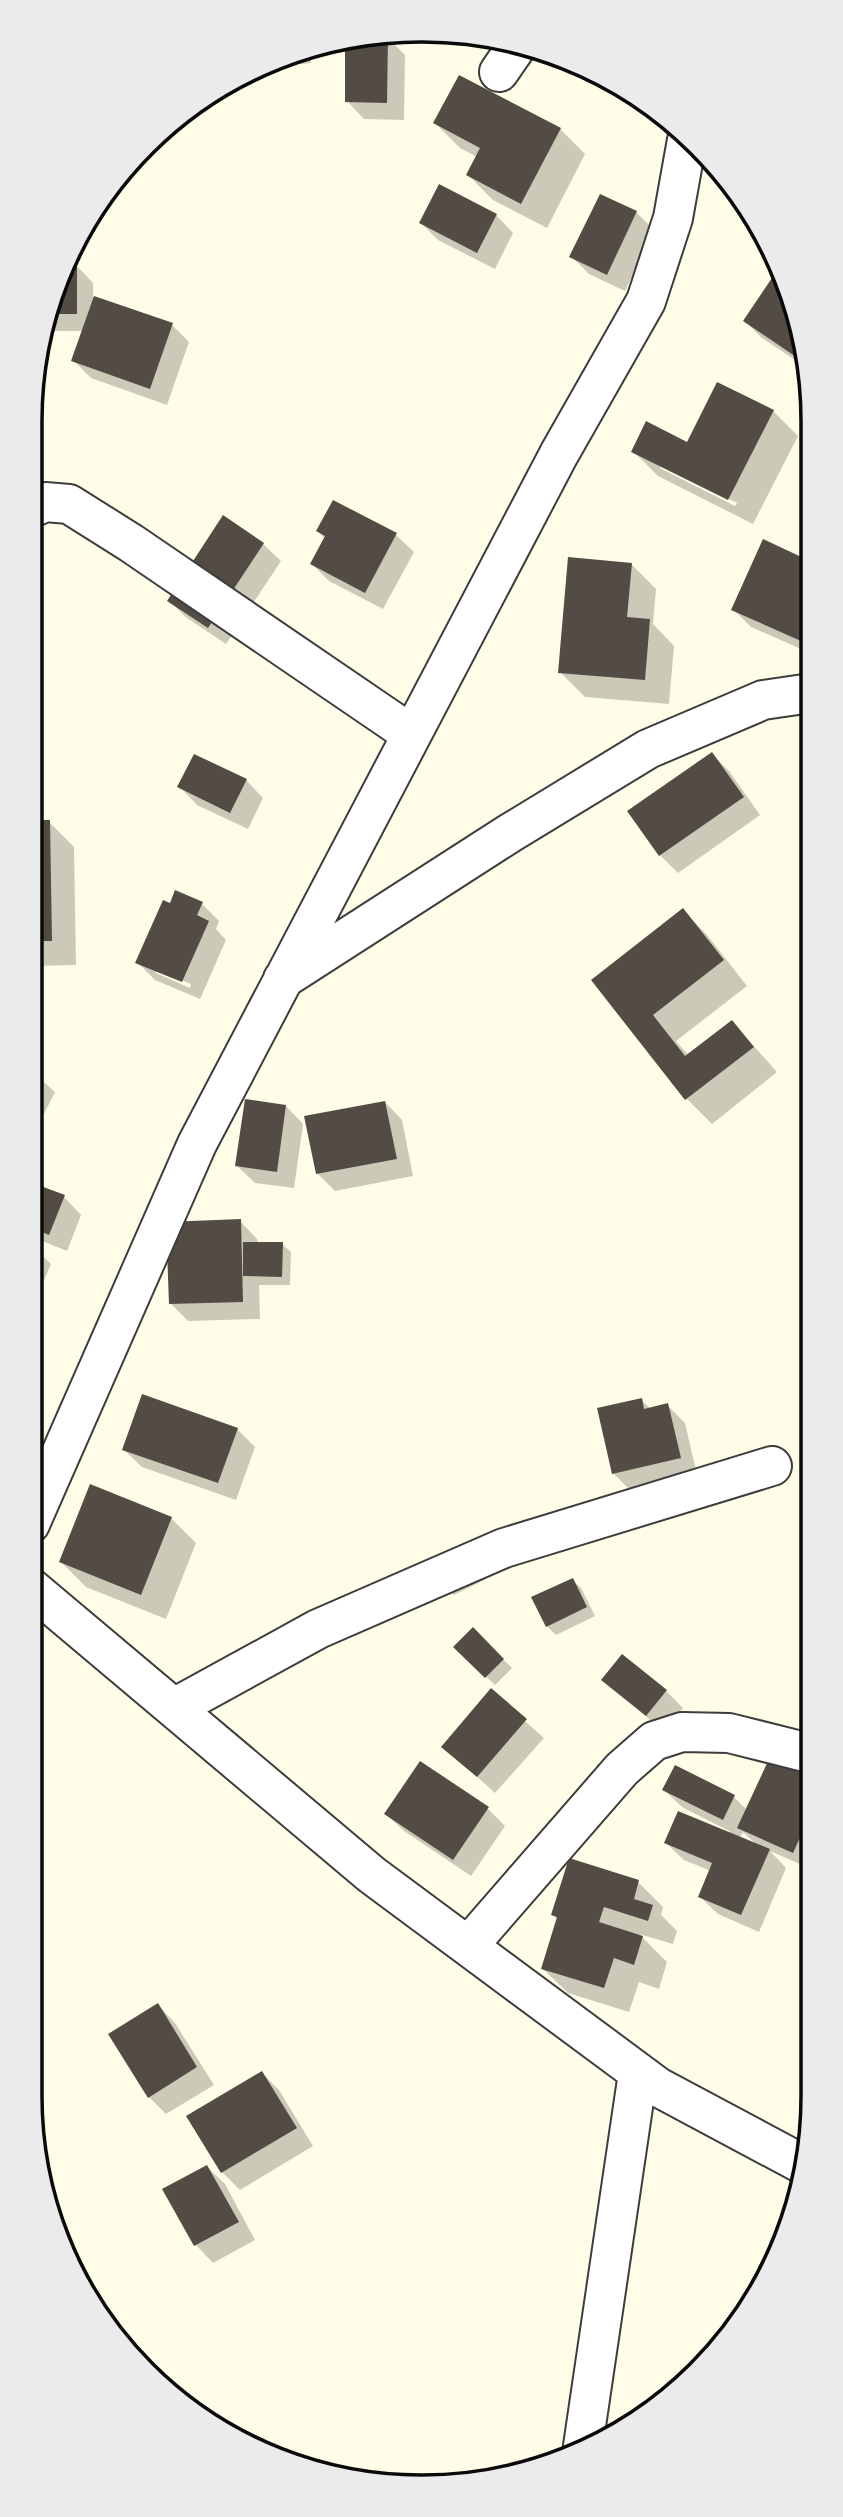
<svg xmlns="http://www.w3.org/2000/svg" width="843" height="2517" font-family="'Source Serif 4',serif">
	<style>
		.shadow { fill: #0003; fill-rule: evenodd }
		.building { fill: #534c45 }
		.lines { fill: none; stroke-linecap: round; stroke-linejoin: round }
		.minor-casing { stroke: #3d3d3d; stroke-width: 42 }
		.minor { stroke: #fff; stroke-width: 38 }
		.rim { fill: none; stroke: #0a0a0a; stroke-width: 3.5 }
	</style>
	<rect width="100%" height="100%" fill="#fffce7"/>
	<path class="shadow" d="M358,37H387L405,55L404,120L364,119L347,101V41Z
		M310,54L311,63L272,67Z
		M460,77L560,129L585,154L547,228L493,200L468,175L477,157L460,148L435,123Z
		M636,212L654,230L625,291L589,274L571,256Z
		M496,215L513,233L495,269L438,240L421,223Z
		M70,265H76L93,283V297L172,325L189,342L167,405L91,378L73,360L84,331H42L43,320Z
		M781,268L783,271L810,370L762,338L745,321Z
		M773,411L798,436L753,524L658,476L633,451L688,444ZM660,464L737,503L735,506L660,468Z
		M334,502L396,535L414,552L383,609L329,581L312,564L325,539L318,531Z
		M224,518L263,544L281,561L226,644L187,618L169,601Z
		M763,542L810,563V653L751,627L733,609Z
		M631,564L656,589L653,624L674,646L669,704L585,697L560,672Z
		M712,754L729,771L760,815L678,873L660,855L629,811Z
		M246,780L263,798L248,829L197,805L180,787Z
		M30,822H49L74,847L76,965L30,966Z
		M202,904L219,921L216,929L226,940L200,999L155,980L137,962L171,905ZM156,970L191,984L190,988L156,973Z
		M683,910L707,935L747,986L676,1041L689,1056L732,1022L777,1072L712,1124L687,1099L593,980Z
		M30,1070L55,1092L30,1142Z
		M385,1102L402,1120L413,1176L335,1191L317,1173Z
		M286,1106L303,1124L294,1188L255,1183L237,1166Z
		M30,1184L64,1197L81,1215L67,1251L30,1236Z
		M240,1221L257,1239L258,1244H282L291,1252L290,1285H259L260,1319L188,1321L171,1304Z
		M30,1244L51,1264L36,1299L30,1297Z
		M641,1400L651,1409L667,1405L685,1423L697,1475L631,1491L613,1473Z
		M237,1429L255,1447L236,1500L142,1467L124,1450Z
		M171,1518L196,1543L166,1619L86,1587L61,1562Z
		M474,1554L486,1579L454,1595L445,1586Z
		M572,1580L581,1588L595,1616L556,1635L547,1626L534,1598Z
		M473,1630L512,1668L495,1685L456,1647Z
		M604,1680L666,1691L683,1708L664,1732Z
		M491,1691L544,1738L495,1793L444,1747Z
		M676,1768L734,1797L747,1810L813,1780V1865L811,1869L770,1851L786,1868L759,1932L718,1914L700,1897L711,1871L684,1860L666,1843L731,1832L682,1807L664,1790ZM743,1832L757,1845L740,1838Z
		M488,1809L505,1826L471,1876L404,1831L386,1814Z
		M30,1831L43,1914L30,1916Z
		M638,1882L663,1907L661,1915L677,1931L673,1944L639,1934L667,1962L659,1989L639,1982L629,2012L568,1993L543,1969L558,1920L553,1915Z
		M158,2005L175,2023L214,2085L166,2114L149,2097Z
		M262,2073L279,2090L313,2146L240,2190L222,2172Z
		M207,2167L225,2184L255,2240L213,2263L196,2245L165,2190Z"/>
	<path class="building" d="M363,35L388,36L387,103L345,102V42Z
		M459,75L561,128L521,204L466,175L480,148L433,123Z
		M439,184L497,214L477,253L419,223Z
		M600,194L637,211L607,275L569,257Z
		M71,263H77V314H46Z
		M780,266L783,271L808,365L743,321Z
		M94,296L173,323L150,389L71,361Z
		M717,382L774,410L728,500L631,452L646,421L687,442Z
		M333,500L397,533L365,593L310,564L325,536L316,531Z
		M223,515L264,543L208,628L167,601Z
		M763,539L810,561V645L731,610Z
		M568,557L632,563L627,617L650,619L645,680L558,673Z
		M712,752L744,797L659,856L627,811Z
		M194,754L247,779L230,813L177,787Z
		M30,820H50L52,941H30Z
		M175,890L203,902L197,915L209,921L182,982L135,963L163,900L170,903Z
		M683,908L724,960L653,1015L685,1056L732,1020L754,1047L685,1100L591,980Z
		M30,1068L39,1073L30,1090Z
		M245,1099L286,1105L277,1172L235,1166Z
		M385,1101L397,1159L316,1174L304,1116Z
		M30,1182L65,1195L49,1235L30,1227Z
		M241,1219L243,1302L169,1304L166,1222Z
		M243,1242H283L282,1277L243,1276Z
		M142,1394L238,1428L218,1483L122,1450Z
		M642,1398L644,1409L668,1403L681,1458L612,1474L597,1408Z
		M90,1484L172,1517L141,1595L59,1562Z
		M573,1578L587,1607L546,1627L531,1597Z
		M473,1627L504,1659L485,1678L453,1647Z
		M622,1654L667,1690L646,1716L601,1680Z
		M491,1688L527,1719L477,1777L441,1747Z
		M769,1759L813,1778V1809L793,1853L737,1828Z
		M420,1761L489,1807L453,1860L384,1814Z
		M675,1765L735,1795L723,1820L662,1790Z
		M678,1811L770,1849L741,1915L698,1897L712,1863L664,1843Z
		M569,1858L639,1880L634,1899L653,1905L648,1921L604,1907L599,1922L643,1936L634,1965L614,1958L604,1988L541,1969L557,1917L551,1915Z
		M158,2003L197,2067L148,2098L108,2034Z
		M262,2071L297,2128L221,2173L186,2116Z
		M207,2165L239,2222L194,2246L162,2189Z"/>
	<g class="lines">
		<defs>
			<path id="minor" d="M499,72L519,43
				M30,509L45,502L69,504L131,543L411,734
				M283,979L510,833L648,749L763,700L811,693
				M30,1524L197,1144L559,454L646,301L673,218L687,140
				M30,1587L372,1875L658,2087L804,2165
				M174,1708L318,1629L504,1548L772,1466
				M468,1946L622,1769L654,1741L682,1732L729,1733L813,1754
				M583,2446L638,2073"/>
		</defs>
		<use href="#minor" class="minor-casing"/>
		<use href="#minor" class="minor"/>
	</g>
	<path d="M0 0H843V2517H0ZM421 42H422A379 379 0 0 1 801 421V2096A379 379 0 0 1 422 2475H421A379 379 0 0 1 42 2096V421A379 379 0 0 1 421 42Z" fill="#ebebeb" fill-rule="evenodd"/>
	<path class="rim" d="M421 42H422A379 379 0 0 1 801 421V2096A379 379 0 0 1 422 2475H421A379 379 0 0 1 42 2096V421A379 379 0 0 1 421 42Z"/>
</svg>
